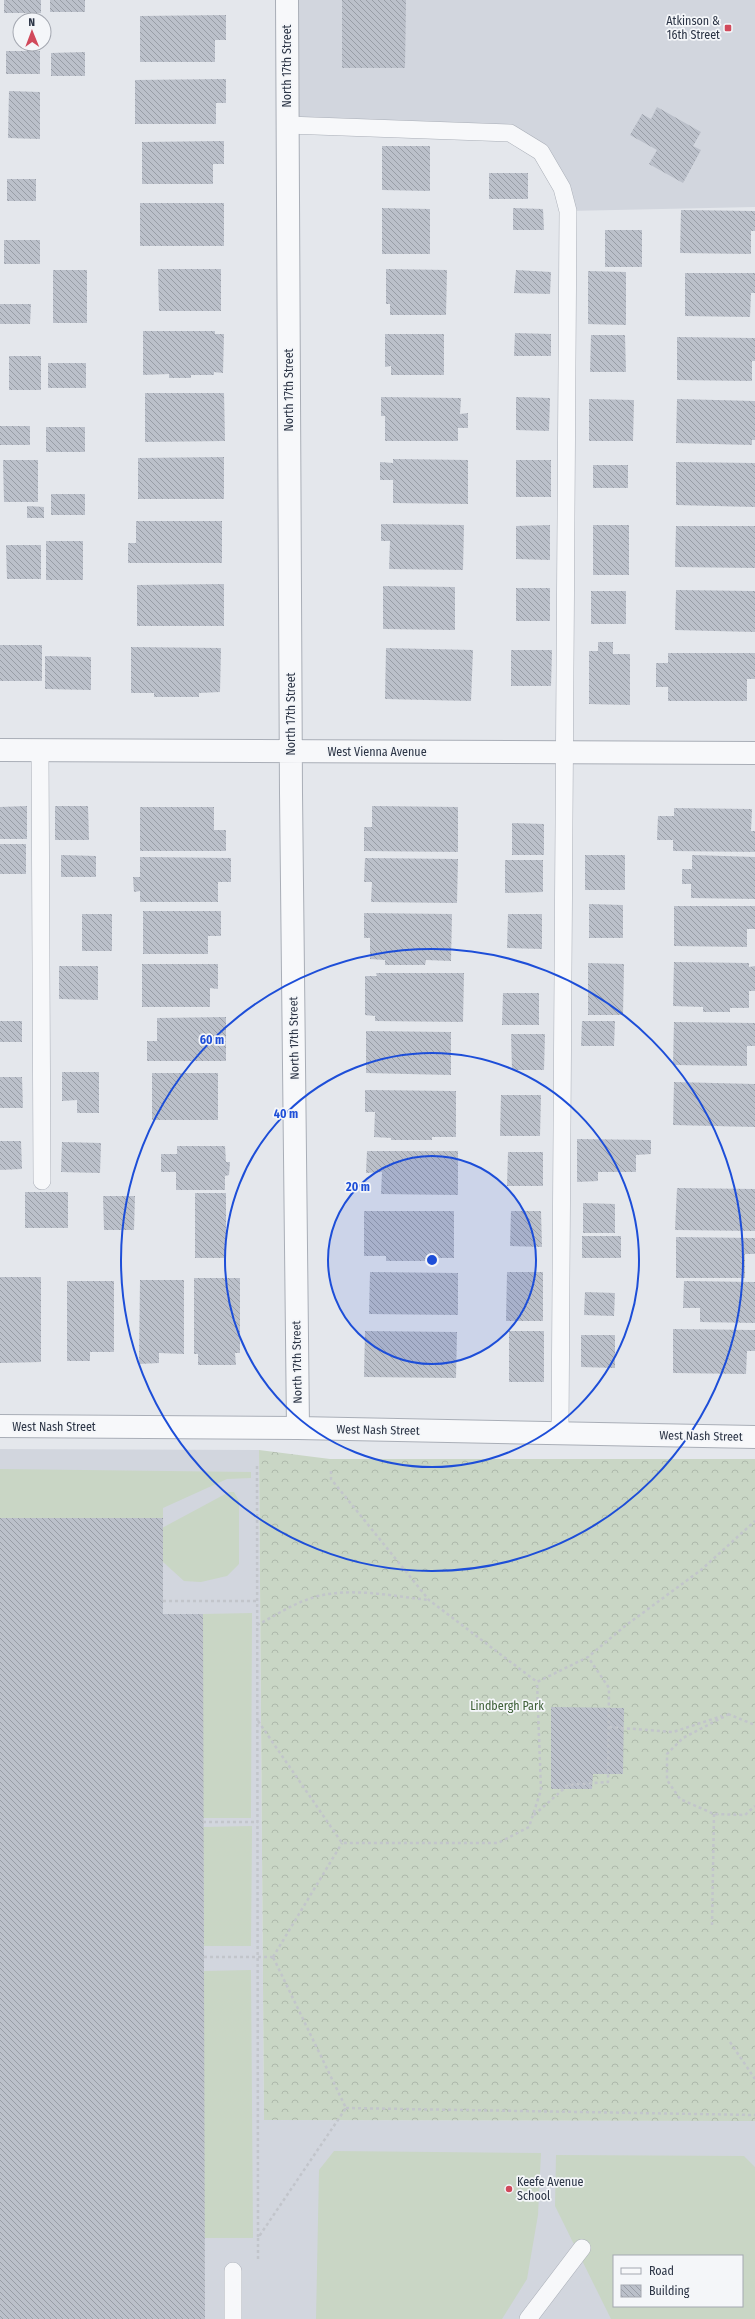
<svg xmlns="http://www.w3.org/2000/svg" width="755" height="2319" font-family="'Fira Sans Condensed',sans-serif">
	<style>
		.built { fill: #d2d6de; fill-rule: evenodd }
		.grass { fill: #c9d6c5; fill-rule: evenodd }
		.forest { fill: url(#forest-crowns) }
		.building { fill: url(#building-back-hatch) }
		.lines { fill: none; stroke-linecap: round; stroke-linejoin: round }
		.lane-casing { stroke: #a9aeb7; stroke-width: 18 }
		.street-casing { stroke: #a9aeb7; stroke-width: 24 }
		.path { stroke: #c2c5cb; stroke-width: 2.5; stroke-dasharray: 3 3; stroke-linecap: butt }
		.lane { stroke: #f7f8fa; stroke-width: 17 }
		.street { stroke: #f7f8fa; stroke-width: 22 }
		.ring { fill: none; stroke: #1d4ed8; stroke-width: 2 }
		.poi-dot { fill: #d1495b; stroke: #f4f6f9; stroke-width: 1.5 }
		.labels { text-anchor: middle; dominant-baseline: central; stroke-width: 3.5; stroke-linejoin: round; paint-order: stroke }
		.poi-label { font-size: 12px; fill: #2b3445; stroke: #f4f6f9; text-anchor: end }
		.street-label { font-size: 12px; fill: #2b3445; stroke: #f4f6f9 }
		.park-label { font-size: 12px; fill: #3f6138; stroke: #f4f6f9 }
		.centre { fill: #1d4ed8; stroke: #f4f6f9; stroke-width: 2 }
		.ring-label { font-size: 12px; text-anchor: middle; font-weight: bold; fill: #1d4ed8; stroke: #f4f6f9; stroke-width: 3.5; stroke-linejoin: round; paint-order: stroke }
	</style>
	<defs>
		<pattern id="forest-crowns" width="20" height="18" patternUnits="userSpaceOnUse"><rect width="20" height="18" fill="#c9d6c5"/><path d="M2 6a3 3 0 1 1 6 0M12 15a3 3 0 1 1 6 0" fill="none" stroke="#adb8ab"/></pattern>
		<pattern id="building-back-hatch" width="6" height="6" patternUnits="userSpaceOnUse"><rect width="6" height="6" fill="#bbc0ca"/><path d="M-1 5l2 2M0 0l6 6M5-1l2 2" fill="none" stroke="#989da6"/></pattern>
	</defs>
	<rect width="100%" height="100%" fill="#e4e7ec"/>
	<path class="built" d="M287,0H755V207L568,211L541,153L510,133L287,125Z
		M0,1449L259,1450L264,2120L755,2121V2319H0ZM614,2256H742V2306H614Z"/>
	<path class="grass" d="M0,1469L251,1472V1478L227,1479L163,1508V1518H0Z
		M229,1492H234L239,1501V1564L227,1576L201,1582L184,1581L163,1562L162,1528Z
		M252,1613L251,1818H203V1614Z
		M252,1826L251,1946H204L203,1827Z
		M251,1970L253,2238H204V1971Z
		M334,2151L541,2153L538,2215L527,2279L502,2319H316L319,2170Z
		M556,2155L744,2156L755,2167V2319H611L555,2206ZM614,2256H742V2306H614Z"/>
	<path class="forest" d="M259,1450L330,1459H755V2121L264,2120Z"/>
	<path class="building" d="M4,0H41V13H4Z
		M50,0H85V12H50Z
		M342,0H406L405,68H342Z
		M226,15V40H215V62H140V16Z
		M6,51H40V74H6Z
		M85,52V76H51V53Z
		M226,79V103H216V124H135V80Z
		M9,91L40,92V139L8,138Z
		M657,107L701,132L693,146L701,150L683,183L649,164L657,150L630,135L642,114L651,119Z
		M224,141V164H213V184H142V142Z
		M382,146H430V191L382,190Z
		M489,173H528V199H489Z
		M7,179H36V201H7Z
		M140,203H224V246H140Z
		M382,208L430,209V254H382Z
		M513,208L543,209L544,230H513Z
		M681,210L755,211V231H751V254L680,253Z
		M605,230H642V267H605Z
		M4,240H40V264H4Z
		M158,269H221V311H159Z
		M386,269L447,270L446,315H390V304H386Z
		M53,270H87V323H53Z
		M516,270L551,272L550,294L514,293Z
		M588,271L626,272V325L588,324Z
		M685,273H755V293H751L750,317L685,316Z
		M0,304H31L30,324H0Z
		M143,331H215V334H224L223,373L214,372V375H191V378H169V374L143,375Z
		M515,333L551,334V356H514Z
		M385,334H444V375H391V366L385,367Z
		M591,335H625L626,372H590Z
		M677,337L755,338V361H752V381L677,380Z
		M9,356H41V390H9Z
		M48,363H86V388H48Z
		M145,393H224L225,441L145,442Z
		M381,397L461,398L460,414L468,413V428H458V441H385V416H381Z
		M516,397L550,398L549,431L516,430Z
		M589,399L634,400L633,441H589Z
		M677,399L755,401V440H752V445L676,443Z
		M0,426H30V445H0Z
		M46,427H85V452H46Z
		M224,457V499H138V458Z
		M393,459L468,460V504L393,503V480H380V462L393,463Z
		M3,460H38V502H4Z
		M516,460H551V497H516Z
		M676,462L755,463V507L676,505Z
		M593,465H628V488H593Z
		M51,494H85V515H51Z
		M27,506L44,507V518H27Z
		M136,521H222V563H128V543H136Z
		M381,524L464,525L463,570L389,569L390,541H381Z
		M550,525V560L516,559V526Z
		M593,525H629V575H593Z
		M676,526H755V568L675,567Z
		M46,541H83V580H46Z
		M6,545H41V579H7Z
		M224,584V626H137V585Z
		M383,586L455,587V630L383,629Z
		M516,588H550V621H516Z
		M676,590L755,591V632L675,630Z
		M591,591H626V624H591Z
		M598,642H613V654H630V705L589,704V651H598Z
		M0,645H42V681H0Z
		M131,647L221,648L220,692L199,693V697H154V693H131Z
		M386,648L473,650L471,701L385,699Z
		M511,650H552L551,686H511Z
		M668,653H755V679H747V701H668V687H656V663H668Z
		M45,656L91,657V690L45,689Z
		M27,806V839H0V807Z
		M55,806H88L89,840H55Z
		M372,806L458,807V852L364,851V827H372Z
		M140,807H214V830H226V851H140Z
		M674,808L752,809L751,831H755V852L673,851V840H657L658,816H674Z
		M512,823L544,824V855H512Z
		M0,844H26V874H0Z
		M61,855L96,856V877H61Z
		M585,855H625V890H585Z
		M692,855L755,857V899L691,898V884H682V869H692Z
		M140,857L231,858V882H218V902H140V891L134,892L133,877H140Z
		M365,858L458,859L457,903L371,902L372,882H364Z
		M505,860H543V892L505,893Z
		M589,904L623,905V938H589Z
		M674,906H755V929H747V947L674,946Z
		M143,911H221V936H208V954H143Z
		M364,913L452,914L451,961L426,960L425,965H385V960L370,959V938H364Z
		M82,914H112V951H82Z
		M508,914H542V949L507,948Z
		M674,962L749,963V967L755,966V991H749V1008H730V1012H703V1007L673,1006Z
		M588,963L624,964L623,1015H588Z
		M142,964H218V989L210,988V1007H142Z
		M59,966H98V1000L59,999Z
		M376,973H464L463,1022L375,1021V1016L365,1015V976H377Z
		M503,993H539V1025H502Z
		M226,1017V1061H147V1041H157V1018Z
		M0,1021H22V1042H0Z
		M582,1021H615L614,1046H581Z
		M674,1022L755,1023V1046H747V1066L673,1065Z
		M366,1031L451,1032V1075L366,1073Z
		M511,1034H545L544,1070H512Z
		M62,1072H99V1113H77V1100L62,1101Z
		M152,1073H218V1120H152Z
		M0,1077H22L23,1108H0Z
		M674,1082L755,1084V1127L673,1125Z
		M365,1090L456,1091V1137H432V1140H391V1138L374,1137L375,1112H365Z
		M501,1095H541L540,1136H500Z
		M577,1139L651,1140V1154L636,1155V1172H598V1181L577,1182Z
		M0,1141H21L22,1169L0,1170Z
		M62,1142L101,1143L100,1173L61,1172Z
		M177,1146H225L226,1162H230L229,1175L225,1176V1190H176V1172H161V1154H177Z
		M367,1151H458V1195L381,1194L382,1172L366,1173Z
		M508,1152H543V1186H507Z
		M677,1188L755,1189V1231L675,1230Z
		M25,1192H68V1228H25Z
		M195,1193H226V1258H195Z
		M103,1196H135L134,1230H104Z
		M583,1203L615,1204V1233H583Z
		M364,1211H454V1258H432V1261H386V1256H364Z
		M511,1211H541L542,1247L510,1246Z
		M582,1236H621V1258H582Z
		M676,1237L755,1238V1254H745V1278H676Z
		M370,1272L458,1273V1315L369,1314Z
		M507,1272H543V1321H506Z
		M0,1277H41V1362L0,1363Z
		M194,1278H240V1353H235L236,1365H198V1354H194Z
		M140,1280H184V1354L159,1353V1363L139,1364Z
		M67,1281H114V1352H90V1361H67Z
		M684,1281L755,1282V1323L700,1322V1308H683Z
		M585,1292L615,1293L614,1316L584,1315Z
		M673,1329L755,1330V1351H747L746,1374L673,1373Z
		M365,1331L457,1332L456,1378L364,1377Z
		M509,1331H544V1382H509Z
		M581,1335H615V1368L581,1367Z
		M0,1518H163V1614H203L205,2319H0Z
		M551,1707L624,1708L623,1774H593L592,1789H551Z"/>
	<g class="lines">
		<defs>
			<path id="lane" d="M287,125L510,133L541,152L562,188L568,211L560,1434
				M40,750L42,1181
				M233,2271V2319
				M528,2319L582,2248"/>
			<path id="street" d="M287,0L291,793L298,1428
				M0,750L755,753
				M0,1426L298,1428L755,1437"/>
		</defs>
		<use href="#lane" class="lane-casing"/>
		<use href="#street" class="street-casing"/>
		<path class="path" d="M257,1466L258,2238
			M331,1471V1479L429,1600L537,1682L588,1657L625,1626L701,1570L755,1521
			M163,1601H257
			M257,1625C273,1617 289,1606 306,1600C344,1585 390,1596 429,1600
			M728,1714L755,1725
			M729,1714L683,1738L667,1754V1780L680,1799L714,1814L745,1815L755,1806
			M258,1721L342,1843H498L529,1827L541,1790L537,1682
			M609,1727L673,1732L722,1716
			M534,1815L568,1785L608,1782L609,1688L588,1657
			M203,1822H258
			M712,1925L714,1814
			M204,1957H273
			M273,1957L342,1843
			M730,2042L755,2079
			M346,2108L755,2115
			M258,2259V2238L346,2108L273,1957"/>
		<use href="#lane" class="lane"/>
		<use href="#street" class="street"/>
	</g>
	<circle cx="432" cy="1260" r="104" fill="#1d4ed8" fill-opacity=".12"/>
	<g class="ring">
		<circle cx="432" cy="1260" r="104"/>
		<circle cx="432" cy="1260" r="207"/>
		<circle cx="432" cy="1260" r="311"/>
	</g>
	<g class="poi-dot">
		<rect x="724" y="24" width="8" height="8" rx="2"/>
		<circle cx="509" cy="2189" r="4"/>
	</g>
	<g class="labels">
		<g class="poi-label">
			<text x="720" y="21">Atkinson &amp;<tspan x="720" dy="14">16th Street</tspan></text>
			<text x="517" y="2182" text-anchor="start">Keefe Avenue<tspan x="517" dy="14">School</tspan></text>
		</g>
		<g class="street-label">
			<text transform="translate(287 66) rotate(-90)">North 17th Street</text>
			<text transform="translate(289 390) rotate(-90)">North 17th Street</text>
			<text transform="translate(291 714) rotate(-90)">North 17th Street</text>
			<text x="377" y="752">West Vienna Avenue</text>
			<text transform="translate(294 1038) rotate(-91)">North 17th Street</text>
			<text transform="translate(297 1362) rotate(-91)">North 17th Street</text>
			<text x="54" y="1427">West Nash Street</text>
			<text transform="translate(378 1430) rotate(1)">West Nash Street</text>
			<text transform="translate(701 1436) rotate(1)">West Nash Street</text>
		</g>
		<g class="park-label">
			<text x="507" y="1706">Lindbergh Park</text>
		</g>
	</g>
	<circle cx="432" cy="1260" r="6" class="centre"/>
	<g class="ring-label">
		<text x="212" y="1044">60 m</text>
		<text x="286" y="1118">40 m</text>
		<text x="358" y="1191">20 m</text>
	</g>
	<rect x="613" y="2255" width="130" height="52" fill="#f4f6f9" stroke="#a4a8b1"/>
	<rect x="621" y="2268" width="20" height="6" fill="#f7f8fa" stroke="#a4a8b1"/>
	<text x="649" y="2275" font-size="12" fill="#2b3445">Road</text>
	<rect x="621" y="2285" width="20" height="12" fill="url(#building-back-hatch)" stroke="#a4a8b1"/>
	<text x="649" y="2295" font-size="12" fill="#2b3445">Building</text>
	<g transform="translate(32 32) rotate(359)"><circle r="19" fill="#f4f6f9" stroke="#a4a8b1"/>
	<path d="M0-3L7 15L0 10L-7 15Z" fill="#d1495b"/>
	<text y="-6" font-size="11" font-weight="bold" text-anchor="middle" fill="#2b3445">N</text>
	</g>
</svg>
